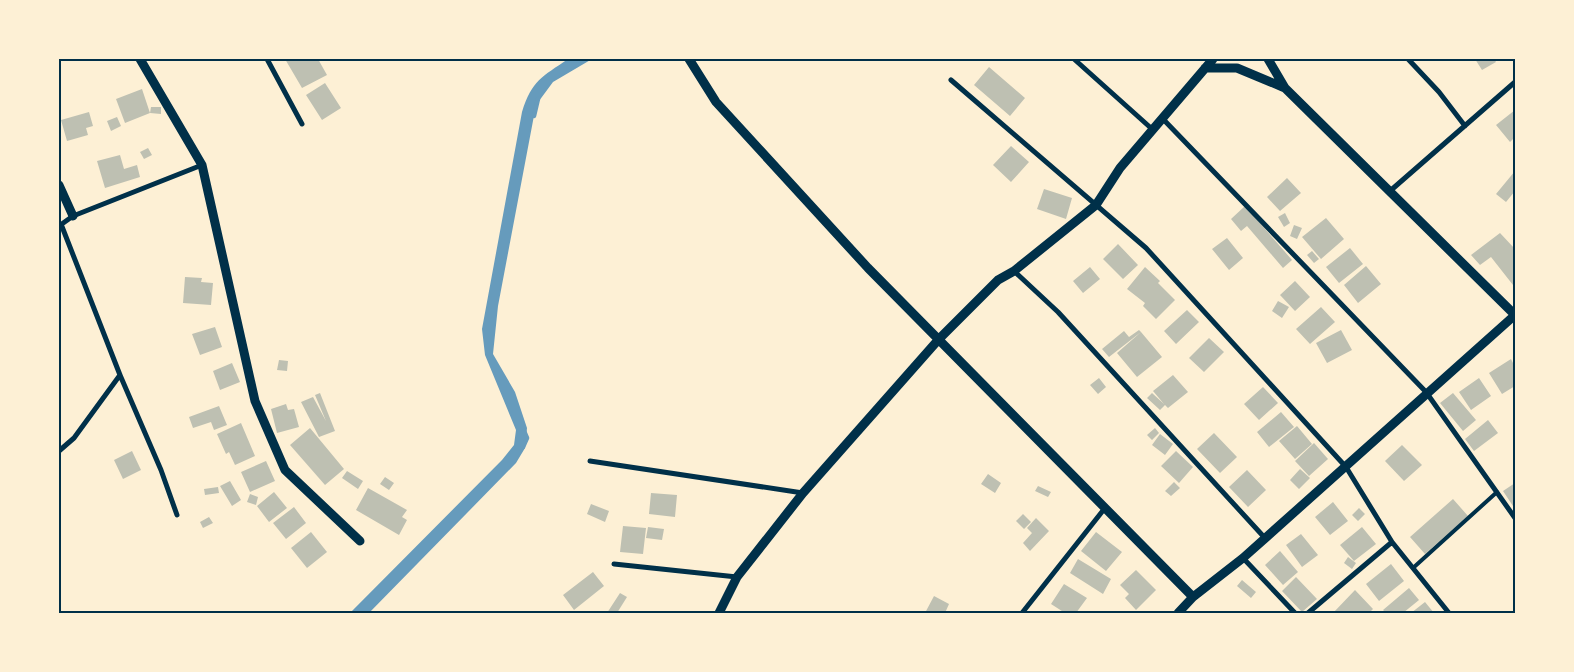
<svg xmlns="http://www.w3.org/2000/svg" width="1574" height="672" font-family="Raleway,sans-serif">
	<style>
		.water { fill: #669bbc }
		.lines { fill: none; stroke-linecap: round; stroke-linejoin: round }
		.stream { stroke: #669bbc; stroke-width: 4.5 }
		.building { fill: #bec0b2 }
		.service { stroke: #003049; stroke-width: 4 }
		.minor { stroke: #003049; stroke-width: 5 }
		.tertiary { stroke: #003049; stroke-width: 9 }
		.neatline { fill: none; stroke: #003049; stroke-width: 2 }
	</style>
	<rect width="100%" height="100%" fill="#fdf0d5"/>
	<path class="water" d="M568,59H592L553,82L536,105L498,306L493,354L515,392L527,428L525,448L516,463L369,613H350L502,460L514,445L516,430L485,355L482,329L522,112C532,80 542,77 568,59Z"/>
	<g class="lines">
		<path class="stream" d="M534,116L538,99
			M523,447L527,438L524,431"/>
	</g>
	<path class="building" d="M285,59H318L327,75L302,88Z
		M1475,59H1494L1496,62L1482,70Z
		M989,67L1025,98L1010,116L974,85Z
		M325,83L341,108L322,120L306,95Z
		M142,89L150,113L151,107H161V114L150,113L125,123L116,99Z
		M1515,110V137L1510,142L1496,125Z
		M89,112L93,126L86,128L88,135L67,141L61,120Z
		M117,117L121,126L111,131L107,121Z
		M1011,146L1029,162L1011,182L993,165Z
		M148,148L152,155L144,159L140,152Z
		M120,155L124,169L137,165L140,177L105,188L97,161Z
		M1515,171V191L1506,202L1496,194Z
		M1287,178L1301,193L1280,211L1267,197Z
		M1044,189L1072,198L1066,219L1037,209Z
		M1245,206L1292,260L1283,268L1247,226L1241,231L1231,219Z
		M1285,213L1290,223L1284,227L1278,217Z
		M1326,218L1344,239L1321,259L1302,237Z
		M1294,225L1302,228L1297,239L1290,236Z
		M1500,233L1515,249V284L1513,285L1491,257L1480,265L1471,255Z
		M1227,238L1243,258L1229,270L1212,249Z
		M1118,244L1138,265L1123,279L1103,259Z
		M1350,248L1363,264L1339,283L1326,267Z
		M1312,251L1319,259L1314,263L1307,255Z
		M1366,266L1381,284L1358,303L1344,285Z
		M1090,267L1100,279L1083,293L1073,281Z
		M1145,267L1160,281L1158,283L1175,300L1156,319L1143,306L1145,303L1127,289Z
		M185,277L202,278L201,282L213,283L211,305L183,303Z
		M1295,281L1310,297L1295,311L1280,295Z
		M1278,301L1289,307L1282,318L1272,311Z
		M1321,307L1335,322L1310,344L1296,329Z
		M1187,310L1199,322L1176,344L1164,331Z
		M215,327L222,347L200,355L192,334Z
		M1139,330L1141,332L1109,357L1102,349L1124,331L1129,337Z
		M1341,330L1352,350L1327,363L1316,343Z
		M1141,332L1162,357L1137,377L1117,353Z
		M1209,338L1224,352L1204,372L1189,358Z
		M1511,359L1515,367V386L1502,394L1489,373Z
		M279,360L288,361L287,371L277,370Z
		M232,363L240,382L220,390L213,371Z
		M1173,375L1188,392L1168,408L1165,405L1160,410L1147,398L1152,393L1164,404L1153,391Z
		M1099,378L1106,387L1098,394L1090,385Z
		M1479,378L1491,396L1471,410L1459,392Z
		M1263,387L1278,403L1259,420L1244,404Z
		M320,393L335,431L319,437L301,402L313,397L326,421L315,395Z
		M1453,393L1476,420L1463,431L1440,403Z
		M286,404L288,410L294,409L299,427L277,433L271,409Z
		M219,406L227,425L214,430L211,422L193,428L189,417Z
		M1281,412L1294,427L1269,447L1257,432Z
		M1488,420L1498,433L1474,451L1465,439Z
		M241,423L255,456L235,465L229,452L226,454L217,434Z
		M1297,426L1312,444L1295,459L1279,441Z
		M310,428L344,469L325,485L290,445Z
		M1155,428L1159,433L1152,440L1147,435Z
		M1214,433L1237,457L1220,473L1197,449Z
		M1160,434L1173,444L1165,455L1152,445Z
		M1314,443L1328,459L1309,476L1295,461Z
		M1402,445L1422,465L1404,481L1385,461Z
		M132,451L141,470L123,479L114,460Z
		M1176,451L1193,467L1179,483L1161,466Z
		M266,461L275,481L250,492L241,472Z
		M1300,469L1310,478L1299,489L1290,480Z
		M1247,470L1266,490L1248,507L1229,487Z
		M347,471L363,481L358,489L342,478Z
		M988,474L1001,483L995,493L981,484Z
		M385,477L394,483L389,490L380,484Z
		M230,481L241,500L232,506L220,486Z
		M1174,482L1180,488L1171,496L1165,491Z
		M1515,483V509L1503,491Z
		M1038,486L1051,492L1048,497L1035,491Z
		M218,487L219,493L205,495L204,489Z
		M368,488L407,510L402,517L407,520L399,535L356,510Z
		M274,492L287,508L269,522L257,506Z
		M651,493L677,495L675,517L649,514Z
		M250,494L258,497L256,505L247,502Z
		M1453,499L1468,516L1425,554L1410,537Z
		M1333,502L1348,521L1330,535L1315,517Z
		M591,504L609,511L605,522L587,514Z
		M294,507L306,523L286,539L273,523Z
		M1359,508L1365,514L1358,521L1352,515Z
		M1023,514L1031,522L1024,529L1016,521Z
		M209,517L213,523L203,528L200,522Z
		M1036,518L1049,531L1030,551L1023,543L1032,533L1027,528Z
		M623,526L646,528L643,554L620,552Z
		M648,527L664,529L662,540L646,538Z
		M1362,527L1376,544L1354,561L1340,545Z
		M311,532L327,552L307,568L291,548Z
		M1096,532L1122,552L1106,571L1081,551Z
		M1301,534L1318,555L1302,567L1286,545Z
		M1280,551L1298,572L1283,585L1265,565Z
		M1348,557L1356,563L1352,569L1344,563Z
		M1078,559L1111,579L1103,594L1070,573Z
		M1391,564L1404,581L1379,601L1366,584Z
		M1136,570L1156,590L1136,610L1125,598L1129,594L1120,585Z
		M593,572L604,586L574,610L563,595Z
		M1296,577L1317,599L1302,612L1282,591Z
		M1242,580L1256,592L1251,598L1237,586Z
		M1064,584L1087,598L1076,613H1065L1051,604Z
		M1409,588L1419,600L1403,613H1386L1383,610Z
		M1355,590L1373,609L1369,613H1333Z
		M620,593L627,597L617,613H607Z
		M934,596L949,604L945,613H925Z
		M1425,602L1434,613H1411Z"/>
	<g class="lines">
		<path class="service" d="M1413,568L1497,492"/>
		<path class="minor" d="M267,59L302,124
			M1074,59L1152,129
			M1408,59L1439,92L1465,126
			M951,80L1146,248L1346,467L1392,542L1449,613
			M1162,118L1426,392L1515,518
			M1390,191L1515,82
			M61,224L120,375L161,470L177,515
			M59,226L73,216L202,165
			M1014,271L1058,312L1264,537
			M59,451L74,438L120,375
			M590,461L803,493
			M1243,558L1295,613
			M614,564L737,577
			M1022,613L1105,508
			M1308,613L1392,542"/>
		<path class="tertiary" d="M140,59L202,165L255,401L285,470L360,541
			M689,59L716,102L868,268L1193,597
			M1268,59L1285,88L1515,315
			M1205,68H1237L1285,88
			M59,185L73,216
			M719,613L737,577L803,493L939,339L998,280L1014,271L1096,205L1120,168L1213,59
			M1178,613L1193,597L1243,558L1515,315"/>
	</g>
	<rect width="1574" height="672" fill="none" stroke="#fdf0d5" stroke-width="120"/>
	<rect x="60" y="60" width="1454" height="552" class="neatline"/>
</svg>
